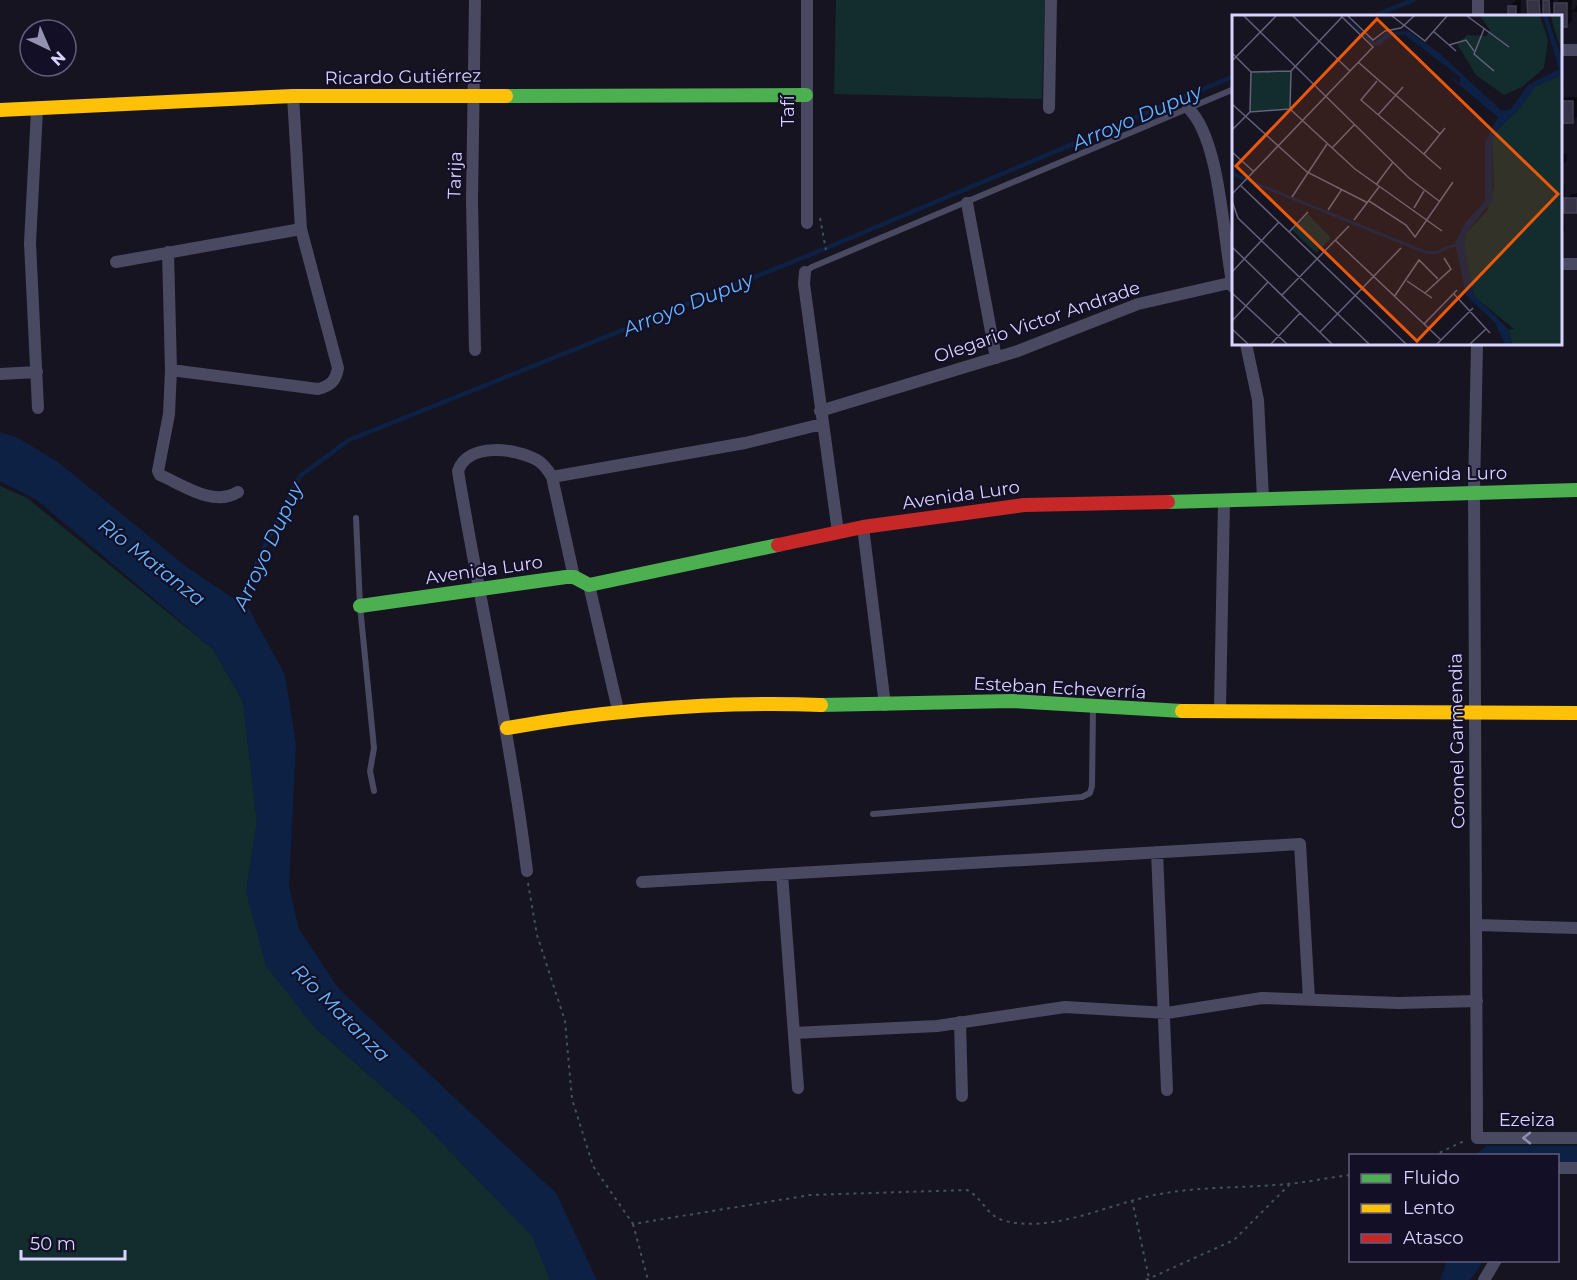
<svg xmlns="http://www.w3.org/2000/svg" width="1577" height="1280" font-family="Montserrat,sans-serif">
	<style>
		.green { fill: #132c2d }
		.water { fill: #0d2144 }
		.shadow { fill: #0007 }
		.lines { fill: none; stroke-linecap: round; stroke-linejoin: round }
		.stream { stroke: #0d2144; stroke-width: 4.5 }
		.building { fill: #343243; stroke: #433f54; stroke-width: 1.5 }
		.path { stroke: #44505f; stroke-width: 2; stroke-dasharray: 3 4.5; stroke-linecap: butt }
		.lane { stroke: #4a4962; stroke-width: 6 }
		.street { stroke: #4a4962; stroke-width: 12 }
		.fast { stroke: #4caf50; stroke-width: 14 }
		.slow { stroke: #ffc107; stroke-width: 14 }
		.jam { stroke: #c62828; stroke-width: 14 }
		.oneway { stroke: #928eb0 }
		.labels { text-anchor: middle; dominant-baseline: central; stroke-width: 4.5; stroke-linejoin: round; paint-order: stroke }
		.street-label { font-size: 18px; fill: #d9d4ff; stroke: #130f26 }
		.water-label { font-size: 20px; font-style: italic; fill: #62b6ff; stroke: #130f26 }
		.inset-river { fill: none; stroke: #0d2144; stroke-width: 3 }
		.inset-road { fill: none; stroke: #64617a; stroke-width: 1.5 }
		.view { fill: #e8590c; fill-opacity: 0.15; stroke: #e8590c; stroke-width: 3 }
		.inset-edge { fill: none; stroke: #d9d4ff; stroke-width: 3 }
	</style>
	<rect width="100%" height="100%" fill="#161421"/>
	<path class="green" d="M836,0H1045L1042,99L834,94Z
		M0,486L27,498L213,649L243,701L257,822L246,892L314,1027L414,1114L533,1236L550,1280H0Z"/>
	<path class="water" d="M0,432L18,438L58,462L188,568L249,609L285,675L296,744L289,887L299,929L338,988L556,1193L597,1280H550L532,1236L414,1114L314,1027L266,966L246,892L257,822L243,701L213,649L37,500L0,481Z
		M1487,1146H1577V1163H1558V1156H1473Z
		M1447,1261H1482L1481,1265L1470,1280H1440Z"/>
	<path class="shadow" d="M1516,0H1521V14L1518,16H1509V7Z
		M1529,0H1554V5L1559,0H1572V11L1577,5V12H1572V21L1567,26L1560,16H1555V13L1545,16V9L1539,15Z
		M1560,82H1564V90L1560,93Z
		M1565,97H1577V117L1572,122L1560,101Z
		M1560,154H1567V160L1562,165Z
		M1560,185H1565V200L1571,194L1577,193V211L1566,204L1560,209Z
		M1560,214H1564L1565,230L1560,234Z"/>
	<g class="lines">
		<path class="stream" d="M1374,16L1413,0
			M237,609L262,551L300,476L349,440L817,252L1234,76"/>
	</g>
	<path class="building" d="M1527,0H1539L1540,16H1528Z
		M1543,0H1549L1550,16H1543Z
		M1554,3H1567V27H1560V16H1554Z
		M1508,6H1516V16H1508Z
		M1560,101H1573V123H1560Z
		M1564,198H1577V213H1564Z"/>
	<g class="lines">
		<path class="path" d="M820,218L826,250
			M528,883L537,935L565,1021L572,1099L593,1166L633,1224L810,1195L967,1190C983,1198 986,1216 1005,1221C1057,1233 1109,1203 1160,1194C1197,1187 1236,1188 1274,1185C1300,1184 1325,1178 1350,1175
			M1433,1156L1466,1140
			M1132,1200L1149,1278
			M633,1224L648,1280
			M1146,1280L1234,1240L1290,1184"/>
		<path class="lane" d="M805,272L812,267L1234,89
			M356,518L360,606L374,748L370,771L374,791
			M873,814L1082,797L1090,793L1092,786L1093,707"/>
		<path class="street" d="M1478,16V0
			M1560,50H1577
			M1049,108L1051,0
			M1188,108C1221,139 1223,241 1233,287
			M37,110L30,243L38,408
			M967,203L996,358
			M807,223V0
			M168,252L171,370L169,414L158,471L160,475C185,486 213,507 238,492
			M116,262L301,229
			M1560,264H1577
			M805,272L804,284L838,532
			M1246,344L1258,400L1263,498
			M1477,344L1474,491L1477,1138H1577
			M475,350L472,201L475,0
			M171,370L318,389C330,386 336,381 338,368L301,229L293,96
			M0,374L37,372
			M820,411L1018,351L1138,304L1234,282
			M552,477L574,577
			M863,527L885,705
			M589,585L618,710
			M1220,709L1224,501
			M1157,852L1167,1090
			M527,871C511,737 480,605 458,471C468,442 515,448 537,460C544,464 548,470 552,477L745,443L822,424
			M782,874L798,1088
			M642,882L1300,844L1309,999
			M1478,925L1577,928
			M960,1022L962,1096
			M794,1033L937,1026L1065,1007L1167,1013L1262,998L1398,1003L1477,1001
			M1558,1168H1577
			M1484,1280L1496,1260"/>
		<path class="fast" d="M506,96L806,95
			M1168,502L1577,490
			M360,606L566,577H574L589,585L778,545
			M821,705L1012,701L1182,711"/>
		<path class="slow" d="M0,110L293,96H506
			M1182,711L1577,713
			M507,728C611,710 715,701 821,705"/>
		<path class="jam" d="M778,545L863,527L1024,505L1168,502"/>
	</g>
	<defs><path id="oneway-chevron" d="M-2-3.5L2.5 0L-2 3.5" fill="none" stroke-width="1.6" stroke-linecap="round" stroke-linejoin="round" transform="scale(1.5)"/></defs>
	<use class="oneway" href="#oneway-chevron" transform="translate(1527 1138) rotate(-180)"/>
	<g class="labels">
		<g class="street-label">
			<text transform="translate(403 77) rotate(-1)">Ricardo Gutiérrez</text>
			<text transform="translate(788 111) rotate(-90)">Tafí</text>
			<text transform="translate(455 175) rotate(-88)">Tarija</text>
			<text transform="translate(1037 322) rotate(-19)">Olegario Victor Andrade</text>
			<text transform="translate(1448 474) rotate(-1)">Avenida Luro</text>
			<text transform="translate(961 495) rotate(-8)">Avenida Luro</text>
			<text transform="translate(484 570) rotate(-8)">Avenida Luro</text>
			<text transform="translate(1060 688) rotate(3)">Esteban Echeverría</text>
			<text transform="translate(1457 741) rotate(-91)">Coronel Garmendia</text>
			<text x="1527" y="1120">Ezeiza</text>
		</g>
		<g class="water-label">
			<text transform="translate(1137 117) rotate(-23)">Arroyo Dupuy</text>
			<text transform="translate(688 304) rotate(-22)">Arroyo Dupuy</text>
			<text transform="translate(268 546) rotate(-65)">Arroyo Dupuy</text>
			<text transform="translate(152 562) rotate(38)">Río Matanza</text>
			<text transform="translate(341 1013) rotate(45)">Río Matanza</text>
		</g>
	</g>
	<g transform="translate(1232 15)">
		<rect width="330" height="330" fill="#161421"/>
		<path d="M248,1H308L316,25L312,53L290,72L272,80L244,60L225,29L235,20L254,21L258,15ZM319,1H330V38L322,13ZM59,56L58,94L18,97L19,57ZM330,60V329H280L276,315L282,314L243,282L237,265L232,228L234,218L255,196L262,173L260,125L264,116L289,92L302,72ZM76,199L99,223L84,238L60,215Z" fill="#132c2d"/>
		<path d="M111,1L143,27L155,17L176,16L205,36L270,96L279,94L296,70L327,54L311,1H315L330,44V60L302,72L289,92L264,116L260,125L261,185L234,218L232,228L241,279L276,314L279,329H273L263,308L234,280L223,228L233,208L253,186V127L266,102L213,58L228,68V62L173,20L163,19L146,31L141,30Z" fill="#0d2144"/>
		<path class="inset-river" d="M245,76L259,89M0,159L193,237L203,238L225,229"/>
		<path class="inset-road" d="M12,1L177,163L207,186M61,1L118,56M116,1L141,25L153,16L169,13L182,1M160,1L193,26L215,1M235,1L277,32M252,14L242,39L262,56M201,16L224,36M217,30L234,25L242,36M0,38L19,57L59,56L58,94M0,46L44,1M126,47L208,119M59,56L110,2M19,57L18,97L58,94L123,154L210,216M145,66L129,85L209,154M0,89L75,157L136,188M146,100L171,72M0,115L18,97M100,133L123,109M0,137L21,156M192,139L213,113M8,170L174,329M144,170L161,147M0,179L141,32L109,1M60,182L95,129M0,186L6,203L137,329M137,186L174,210L183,222L221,167M182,193L192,176M96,195L110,174M122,205L147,172M57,217L76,197M103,225L209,325M0,232L100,329M0,257L47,207M175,266L200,283M0,278L55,329M193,278L219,254L212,243M222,279L258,318M50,280L117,211M162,282L187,245L206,264M0,306L36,267M192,309L225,275M0,314L16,329M88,317L169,233M39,329L68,298M205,329L241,293M238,329L254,314"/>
		<path class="view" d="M145,4L326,179L185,326L4,151Z"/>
		<rect width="330" height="330" class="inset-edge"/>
	</g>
	<rect x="1349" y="1154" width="210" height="108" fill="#130f26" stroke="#625e7d" stroke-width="1.5"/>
	<rect x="1361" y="1174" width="30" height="9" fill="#4caf50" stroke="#625e7d" stroke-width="1.5"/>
	<text x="1403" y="1184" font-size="18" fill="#d9d4ff">Fluido</text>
	<rect x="1361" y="1204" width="30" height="9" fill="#ffc107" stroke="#625e7d" stroke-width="1.5"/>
	<text x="1403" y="1214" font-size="18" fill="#d9d4ff">Lento</text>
	<rect x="1361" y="1234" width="30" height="9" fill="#c62828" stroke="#625e7d" stroke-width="1.5"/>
	<text x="1403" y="1244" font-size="18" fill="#d9d4ff">Atasco</text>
	<g transform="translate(48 48) rotate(136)"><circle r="28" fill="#130f26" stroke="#625e7d" stroke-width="1.5"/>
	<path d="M0-4.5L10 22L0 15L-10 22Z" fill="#9591b1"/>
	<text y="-9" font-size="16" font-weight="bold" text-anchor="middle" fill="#d9d4ff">N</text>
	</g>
	<path d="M21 1250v9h104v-9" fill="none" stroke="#d9d4ff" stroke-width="3"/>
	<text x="30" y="1250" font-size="18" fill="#d9d4ff" stroke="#130f26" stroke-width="4.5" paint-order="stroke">50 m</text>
</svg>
